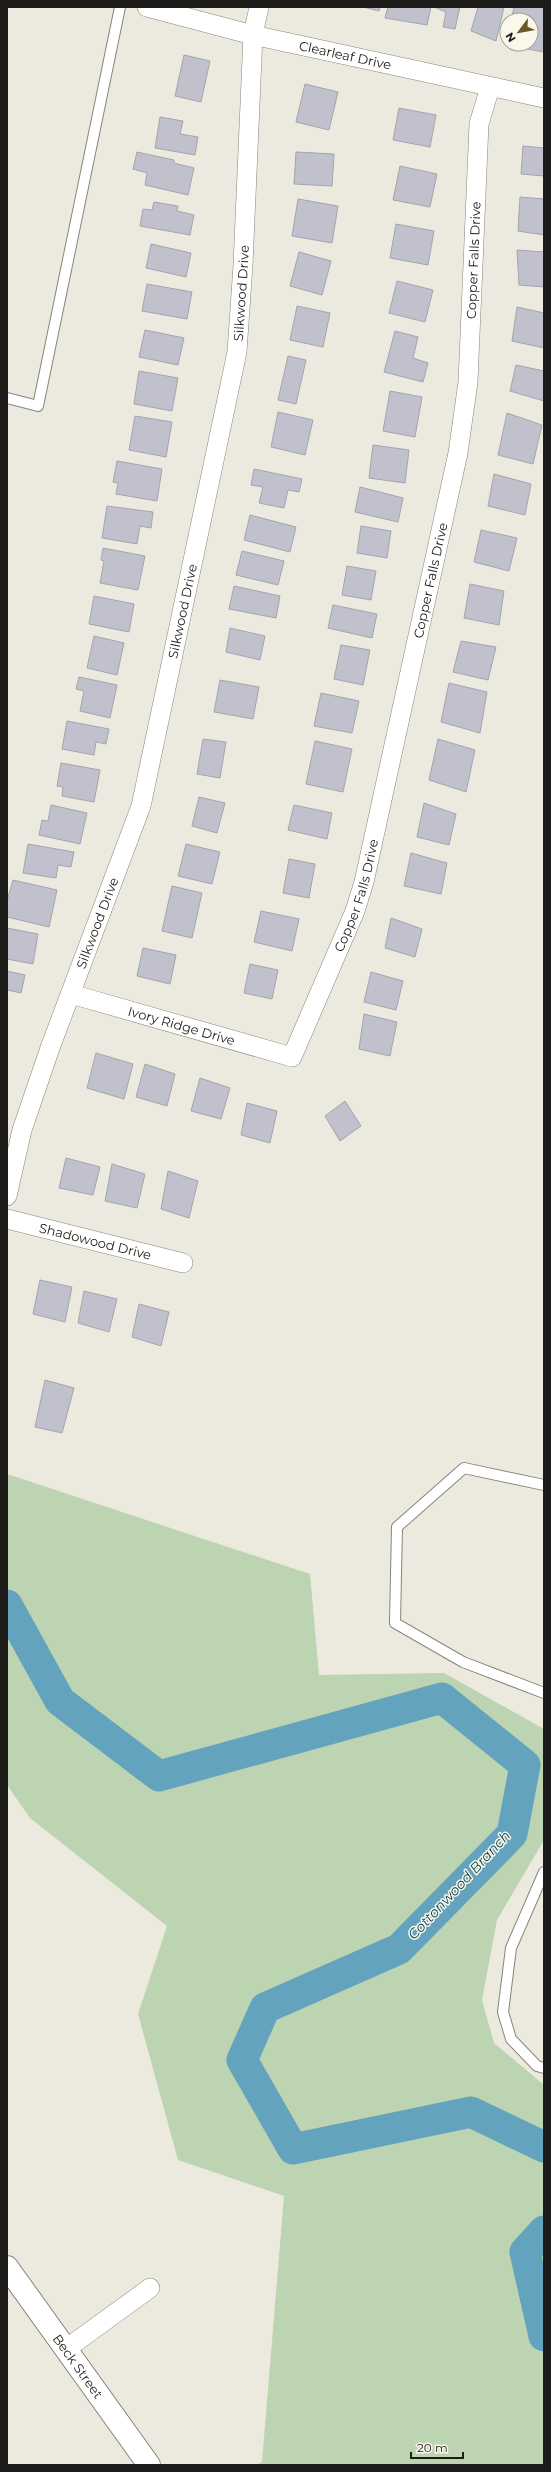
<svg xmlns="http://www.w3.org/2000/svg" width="551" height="2472" font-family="Montserrat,sans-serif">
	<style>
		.green { fill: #bcd4b2 }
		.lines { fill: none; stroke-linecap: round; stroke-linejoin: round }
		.river { stroke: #63a3bd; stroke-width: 31 }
		.building { fill: #c1c1cd; stroke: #a4a4af }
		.lane-casing { stroke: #87857a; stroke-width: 12 }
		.street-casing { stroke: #87857a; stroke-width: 20 }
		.secondary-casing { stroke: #87857a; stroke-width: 24 }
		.lane { stroke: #fff; stroke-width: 10 }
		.street { stroke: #fff; stroke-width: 19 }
		.secondary { stroke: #fff; stroke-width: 22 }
		.labels { text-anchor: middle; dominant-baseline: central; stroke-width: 3; stroke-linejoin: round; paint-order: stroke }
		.street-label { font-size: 13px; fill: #1d1c18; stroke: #faf8eb }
		.water-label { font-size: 14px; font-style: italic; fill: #023e50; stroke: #faf8eb }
	</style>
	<rect width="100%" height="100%" fill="#eceade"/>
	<path class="green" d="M7,1474L310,1574L319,1675L444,1673L544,1729V1840L497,1920L482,2000L494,2043L544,2085V2465H256L262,2462L284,2196L178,2160L138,2014L167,1926L30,1818L7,1785Z"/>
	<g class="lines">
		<path class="river" d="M7,1605L60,1701L159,1776L442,1698L525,1765L512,1834L399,1949L265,2008L242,2060L293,2149L471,2112L544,2147
			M544,2231L525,2252L544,2336"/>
	</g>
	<path class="building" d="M363,7H380L379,11Z
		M388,7H431L427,25L385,18Z
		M434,7H460L455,29L443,27L446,12Z
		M478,7H504L496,41L471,31Z
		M514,7H544V52L506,45L507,39V44H531V20H511Z
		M184,55L210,61L201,102L175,96Z
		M305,84L338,92L329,130L296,122Z
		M399,108L436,115L430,147L393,140Z
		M160,117L183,121L180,134L198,137L195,155L155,148Z
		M523,146L544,148V176L521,174Z
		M137,152L174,160V163L194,168L188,195L145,185L147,173L133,169Z
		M296,152L334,154L332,186L294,184Z
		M400,166L437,174L430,207L393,200Z
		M520,197L544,199V235L518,231Z
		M298,199L338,206L332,243L292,236Z
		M154,202L178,206L177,211L194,215L190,235L140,226L143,209L152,210Z
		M396,224L434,231L428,265L390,258Z
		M151,244L191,253L186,277L146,268Z
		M517,250L544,252V287L519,285Z
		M299,252L331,261L322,295L290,286Z
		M397,281L433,290L425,322L389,313Z
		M147,284L192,292L187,319L142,311Z
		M297,306L330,313L323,347L290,340Z
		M517,307L544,313V348L512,341Z
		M145,330L184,338L178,365L139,357Z
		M395,331L418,337L413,358L428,363L423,382L384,372Z
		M288,356L306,360L296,404L278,400Z
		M516,365L544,371V401L510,391Z
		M139,371L178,378L172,411L134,404Z
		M390,391L422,397L415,437L383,431Z
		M278,412L313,420L305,455L271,447Z
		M507,413L542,425L533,464L498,455Z
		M135,416L172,422L166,457L129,450Z
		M373,445L409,450L405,483L369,478Z
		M117,461L162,469L157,501L116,494L118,483L113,482Z
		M254,469L302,479L299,492L288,490L284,508L259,503L263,487L251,485Z
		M494,474L531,484L525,515L488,506Z
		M360,487L403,498L398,522L355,512Z
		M107,506L153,512L151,528L140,526L137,544L102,538Z
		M250,515L296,527L290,552L244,540Z
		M361,526L391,531L387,558L357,553Z
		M481,530L517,538L509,571L474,562Z
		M103,548L145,556L138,590L100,583L104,561L101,560Z
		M242,551L284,561L278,585L236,575Z
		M347,566L376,571L371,600L342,595Z
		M470,584L504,591L499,625L464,618Z
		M234,586L280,596L276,618L229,609Z
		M94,596L134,604L129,632L89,624Z
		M333,605L377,614L372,638L328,628Z
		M230,628L265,636L260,660L226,652Z
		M94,636L124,643L117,675L87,668Z
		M461,641L496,647L488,680L453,672Z
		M341,645L370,650L363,685L334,679Z
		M79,677L117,685L110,718L80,711L84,691L76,689Z
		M220,680L259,687L253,719L214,712Z
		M449,683L487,692L480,733L441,722Z
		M321,693L359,701L352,733L314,726Z
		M67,721L109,729L106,744L96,742L94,755L62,749Z
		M203,739L226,742L220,778L197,774Z
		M438,739L475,750L466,792L429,780Z
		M315,741L352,749L343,792L306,784Z
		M61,763L100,770L94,802L62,796L63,787L57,786Z
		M199,797L225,803L217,833L192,826Z
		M424,803L456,814L449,845L417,837Z
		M51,805L87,813L80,844L39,835L42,820L48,821Z
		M294,805L332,813L327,839L288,830Z
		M28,844L74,852L71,867L58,865L56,878L23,873Z
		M186,844L220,852L212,884L178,876Z
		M411,853L447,863L441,894L404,886Z
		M289,859L315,864L309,898L283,893Z
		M13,880L57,890L49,927L7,917V901Z
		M172,886L202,893L192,938L162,931Z
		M261,911L299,919L292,951L254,942Z
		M391,918L422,929L415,957L385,948Z
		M7,928L38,934L33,964L7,959Z
		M143,948L176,955L170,984L137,976Z
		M250,964L278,970L272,999L244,993Z
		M7,971L25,975L21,993L7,990Z
		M371,972L403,981L396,1010L364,1002Z
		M364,1014L397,1022L390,1056L359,1049Z
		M96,1053L133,1064L124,1099L87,1088Z
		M145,1064L175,1074L167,1106L136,1097Z
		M200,1078L230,1088L221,1119L191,1111Z
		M345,1101L361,1126L340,1141L325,1116Z
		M247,1103L277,1111L270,1143L241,1135Z
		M66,1158L100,1167L93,1195L59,1188Z
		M112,1164L145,1174L137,1208L105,1201Z
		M168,1171L198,1181L189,1218L161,1209Z
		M40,1280L72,1287L65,1322L33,1314Z
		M84,1291L117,1299L109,1332L78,1323Z
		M139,1304L169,1312L161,1346L132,1337Z
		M45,1380L74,1388L62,1433L35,1427Z"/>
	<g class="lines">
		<defs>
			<path id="lane" d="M7,398L38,406L120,7
				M544,1485L464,1468L397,1527L395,1623L463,1662L544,1693
				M544,1872L511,1948L503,2012L511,2039L537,2066L544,2068"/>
			<g id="street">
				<path id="s1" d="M147,7L253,35L544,98"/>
				<path id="s2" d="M71,994L292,1057L355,911L364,882L458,453L468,382L479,124L490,87"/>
				<path id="s3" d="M7,1196L22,1130L50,1048L141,806L237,352L243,265L253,35L259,7"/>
				<path id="s4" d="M7,1219L183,1263"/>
				<path d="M66,2349L150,2288"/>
			</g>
			<g id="secondary">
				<path id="s5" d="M7,2267L149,2465"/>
			</g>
		</defs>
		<use href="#lane" class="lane-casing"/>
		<use href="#street" class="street-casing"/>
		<use href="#secondary" class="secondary-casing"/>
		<use href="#lane" class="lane"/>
		<use href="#street" class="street"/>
		<use href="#secondary" class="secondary"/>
	</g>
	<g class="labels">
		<g class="street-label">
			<text stroke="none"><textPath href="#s1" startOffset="204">Clearleaf Drive</textPath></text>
			<text stroke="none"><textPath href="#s2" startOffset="1052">Copper Falls Drive</textPath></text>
			<text stroke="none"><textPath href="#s3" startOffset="936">Silkwood Drive</textPath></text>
			<text stroke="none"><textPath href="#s2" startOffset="728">Copper Falls Drive</textPath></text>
			<text stroke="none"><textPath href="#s3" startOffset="612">Silkwood Drive</textPath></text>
			<text stroke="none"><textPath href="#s2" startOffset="404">Copper Falls Drive</textPath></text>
			<text stroke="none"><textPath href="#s3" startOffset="288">Silkwood Drive</textPath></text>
			<text stroke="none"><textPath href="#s2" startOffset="115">Ivory Ridge Drive</textPath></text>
			<text stroke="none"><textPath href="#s4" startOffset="91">Shadowood Drive</textPath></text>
			<text stroke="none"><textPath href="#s5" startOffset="122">Beck Street</textPath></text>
		</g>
		<g class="water-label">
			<text transform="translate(459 1885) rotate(-47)">Cottonwood Branch</text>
		</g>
	</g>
	<rect width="551" height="2472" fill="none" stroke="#1d1c18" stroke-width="16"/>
	<g transform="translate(519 32) rotate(238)"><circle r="19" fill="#faf8eb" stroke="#a2a097"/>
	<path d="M0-3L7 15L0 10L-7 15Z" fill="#6a5826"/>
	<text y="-6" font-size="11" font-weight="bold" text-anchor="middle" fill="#1d1c18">N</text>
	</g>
	<path d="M411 2452v6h52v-6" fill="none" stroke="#1d1c18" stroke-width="2"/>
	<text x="417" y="2452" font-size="12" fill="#1d1c18" stroke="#faf8eb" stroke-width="3" paint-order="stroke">20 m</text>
</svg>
